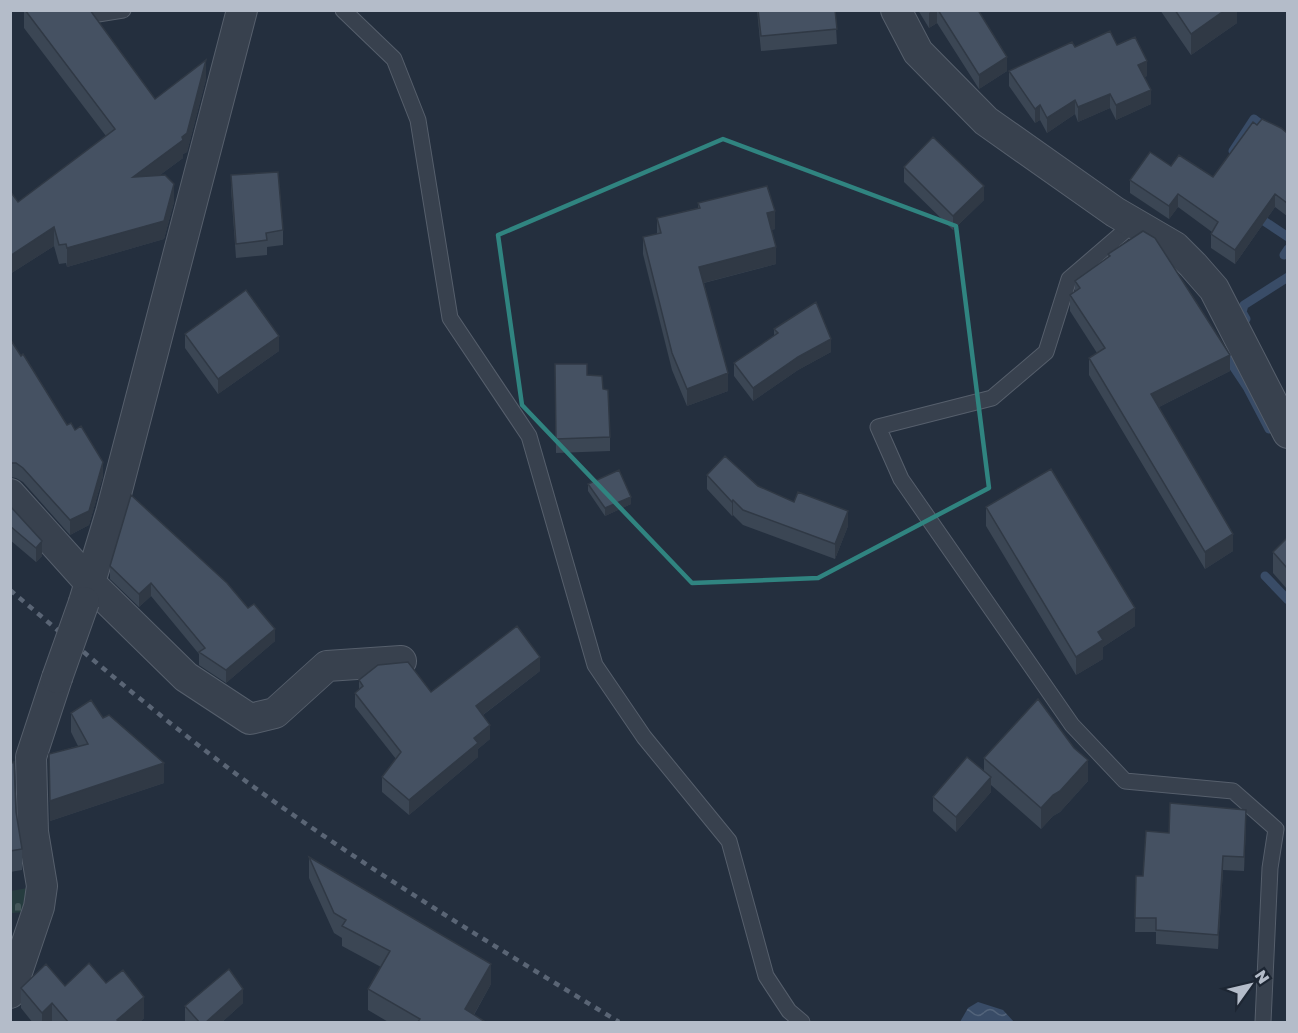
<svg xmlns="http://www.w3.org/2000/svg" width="1298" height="1033" font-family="'Golos Text',sans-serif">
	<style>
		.cemetery { fill: url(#cemetery-stones) }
		.water { fill: url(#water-waves) }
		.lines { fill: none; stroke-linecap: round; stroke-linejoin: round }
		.stream { stroke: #394c67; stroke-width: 9 }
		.service-casing { stroke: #565f6c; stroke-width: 17 }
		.minor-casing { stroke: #565f6c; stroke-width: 32 }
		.service { stroke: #38414e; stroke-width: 15 }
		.minor { stroke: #38414e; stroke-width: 30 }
		.rail { stroke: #5a6575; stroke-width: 4.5; stroke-dasharray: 6 6; stroke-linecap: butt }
		.minor-bridge-casing { stroke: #565f6c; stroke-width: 32; stroke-linecap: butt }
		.minor-bridge { stroke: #38414e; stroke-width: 30 }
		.wall { fill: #3b4654 }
		.shaded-wall { fill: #303945 }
		.building { fill: #455162; stroke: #303945; stroke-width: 1.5 }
		.marked { fill: none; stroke: #308480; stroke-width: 4.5; stroke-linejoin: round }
	</style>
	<defs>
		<pattern id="cemetery-stones" width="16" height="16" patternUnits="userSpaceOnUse" patternTransform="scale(1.5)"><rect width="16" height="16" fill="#263c3f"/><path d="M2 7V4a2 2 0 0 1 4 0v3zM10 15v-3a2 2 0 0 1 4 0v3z" fill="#435659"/></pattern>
		<pattern id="water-waves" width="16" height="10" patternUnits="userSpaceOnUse" patternTransform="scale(1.5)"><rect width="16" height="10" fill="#394c67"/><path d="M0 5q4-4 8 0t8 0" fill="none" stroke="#53647b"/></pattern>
	</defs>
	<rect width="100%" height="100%" fill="#242f3e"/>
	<path class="cemetery" d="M28,888L24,912L11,913V891Z"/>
	<path class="water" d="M978,1002L1003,1010L1014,1022H960L968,1008Z"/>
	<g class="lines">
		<path class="stream" d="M1233,151L1254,119L1272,133L1288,139
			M1255,215L1288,237
			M1284,255L1288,249
			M1246,319L1242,312L1244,305L1288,277
			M1225,354L1247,387L1269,429
			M1265,576L1288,600"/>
		<defs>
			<path id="service" d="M68,10L73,18L123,10
				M343,10L394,59L418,120L450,318L529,436L595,665L644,737L729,841L766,976L789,1011L802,1022
				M1134,223L1069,279L1046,352L992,398L878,427L901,479L1072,725L1125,781L1233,791L1276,829L1270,868L1263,1022"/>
			<path id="minor" d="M896,10L918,52L986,121L1115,212L1175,247L1193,265L1214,289L1288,433
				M10,494L90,583L186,677L250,719L275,713L327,666L401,661
				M84,602L111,513L242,10
				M10,993L39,907L42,886L33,832L31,757L57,678"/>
		</defs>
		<use href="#service" class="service-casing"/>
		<use href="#minor" class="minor-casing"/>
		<use href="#service" class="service"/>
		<use href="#minor" class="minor"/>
		<path class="rail" d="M10,590C105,670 199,751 302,821C405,892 512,957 619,1022"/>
		<defs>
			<path id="minor-bridge" d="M57,678L84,602"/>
		</defs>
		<use href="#minor-bridge" class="minor-bridge-casing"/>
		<use href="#minor-bridge" class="minor-bridge"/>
	</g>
	<path class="wall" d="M24,10H90L155,99L206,79L187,152L183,154V158L160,175L174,202L164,239L67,267L66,263L59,264L54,246L10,274V191L18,202L106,136L24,28Z
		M757,10H835L837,44L761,51Z
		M918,10H978L1007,71L979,89L937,23L929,28Z
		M1160,10H1237V23L1191,55Z
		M1117,45L1147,76L1144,77L1151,104L1116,120L1110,108L1078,122L1075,114L1047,133L1040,120L1035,123L1009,86V71L1075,47Z
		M1257,125L1287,133V216L1275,207L1235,264L1211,248V234L1212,232L1178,207L1169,219L1130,193V180L1171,166L1213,177Z
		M904,167L984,200L953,230L904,182Z
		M231,175L283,230V245L267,247V255L236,258L231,189Z
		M698,203L775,229L771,230L776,264L704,283L728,391L687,406L672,370L643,254V237L657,234V218L698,208Z
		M1108,254L1230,371L1159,407L1233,551L1205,569L1089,375V358L1097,353L1070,311V295L1075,291V281L1108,257Z
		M774,329L831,352L798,370L753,401L734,376V363L774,336Z
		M185,334L279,351L218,394L185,348Z
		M10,339L67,425L103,476L89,525L70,535L23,482L16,478L10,477Z
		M555,364L587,375L603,389L610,437V451L556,453Z
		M707,475L758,486L848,526L835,559L743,525L733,515L732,516L707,489Z
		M588,484L631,504L605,516L588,491Z
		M10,506L42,556L36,562L10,540Z
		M986,507L1135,626L1103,647V659L1076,675L986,526Z
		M1287,538V589L1273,573V552Z
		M110,566L248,608L275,641L226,683L199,665V654L151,596L139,607L110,579Z
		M540,671L483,715L490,739L478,749V757L409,815L382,792V777L396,759L355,707V693L359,690V680L431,692Z
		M71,713L103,718L164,783L50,821L49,754L78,746L71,732Z
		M10,754L16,812L22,849V870L10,872Z
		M984,758L1088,781L1060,812L1053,816L1041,829L991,785V792L956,832L933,811V797L984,772Z
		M1246,824L1244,871L1223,870L1218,949L1156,944V932H1135L1136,876H1143L1169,833Z
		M309,857L491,984L474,1015L487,1023H390L368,1010V989L381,967L342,946V938L334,933L309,878Z
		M106,983L144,1018L139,1023H33L21,1008V988Z
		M243,1003L221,1023H187L185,1021V1006Z"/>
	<path class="shaded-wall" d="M933,10H937V23L929,28V13Z
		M1225,10H1237V23L1191,55V34Z
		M1007,57V71L979,89V75Z
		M206,60V79L187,152L183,154V158L133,195V177L182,137Z
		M1147,61V76L1138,79V65Z
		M1151,90V104L1116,120V105Z
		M1110,94V108L1078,122V107Z
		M1075,100V114L1047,133V118Z
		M1040,105V120L1035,123V109Z
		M174,184V202L164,239L67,267V248Z
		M984,186V200L953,230V216Z
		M1178,194V207L1169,219V206Z
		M1275,194V207L1235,264V250Z
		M775,211V229L767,231V213Z
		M54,227V246L10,274V256Z
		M776,247V264L699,284V267Z
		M279,336V351L218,394V379Z
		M831,339V352L798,370L753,401V388L798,357Z
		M1230,355V371L1151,411V394Z
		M728,373V391L687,406V389Z
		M103,462V476L89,525L70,535V520Z
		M631,497V504L605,516V508Z
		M733,500V515L732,516V502Z
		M848,511V526L835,559V544Z
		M1233,534V551L1205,569V552Z
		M42,541V556L36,562V548Z
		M151,583V596L139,607V594Z
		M1135,608V626L1103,647V659L1076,675V657L1098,632Z
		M275,629V641L226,683V670Z
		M540,657V671L476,720V706Z
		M490,725V739L478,749V757L409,815V800L474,738Z
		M1088,760V781L1060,812L1053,816L1041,829V808L1053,795Z
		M164,763V783L50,821V801Z
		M991,777V792L956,832V817Z
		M1246,810V824L1244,871V857Z
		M1223,856V870L1218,949V935Z
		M491,964V984L469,1023L465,1009Z
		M243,989V1003L221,1023H205Z
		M144,997V1018L139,1023H117V1020Z
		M52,1003V1023H42V1013Z"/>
	<path class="building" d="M25,10H90L155,99L206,60L187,133L182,137L183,140L133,177L165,175L174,184L164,221L67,248L66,244L59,245L54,227L10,256V191L18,202L115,129Z
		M758,10H835L837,29L761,36Z
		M938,10H978L1007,57L979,75Z
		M1175,10H1225L1191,34Z
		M1110,31L1117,45L1135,37L1147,61L1138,65L1151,90L1116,105L1110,94L1078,107L1075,100L1047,118L1040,105L1035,109L1009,71L1072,42L1075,47Z
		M1262,119L1281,128L1287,133V203L1275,194L1235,250L1211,234L1218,222L1178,194L1169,206L1130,180L1150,152L1171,166L1179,155L1213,177L1253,122L1257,125Z
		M933,137L984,186L953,216L904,167Z
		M278,172L283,230L266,233L267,240L236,244L231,175Z
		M767,186L775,211L767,213L776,247L699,267L728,373L687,389L672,353L643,237L661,233L657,218L700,208L698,203Z
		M1143,231L1155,238L1230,355L1151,394L1233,534L1205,552L1089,358L1105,348L1070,295L1080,288L1075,281L1110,256L1108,254Z
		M246,290L279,336L218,379L185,334Z
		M816,302L831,339L798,357L753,388L734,363L778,333L774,329Z
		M10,339L21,356L23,354L67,425L71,423L75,430L81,426L103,462L89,511L70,520L23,468L16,463H10Z
		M555,364H587V375L602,376L603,389L608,390L610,437L556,439Z
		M725,456L758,486L794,502L798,492L848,511L835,544L743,510L733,500L732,502L707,475Z
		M1051,469L1135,608L1098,632L1103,640L1076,657L986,507Z
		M619,470L631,497L605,508L588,484Z
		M131,495L227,583L248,608L254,604L275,629L226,670L199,652L205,648L151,583L139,594L110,566Z
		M10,506L42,541L36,548L10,526Z
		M1287,538V568L1273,552Z
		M517,626L540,657L476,706L490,725L474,738L478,743L409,800L382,777L401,752L355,693L363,686L359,680L378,665L408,662L431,692Z
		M1038,699L1074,748L1088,760L1060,791L1053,795L1041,808L984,758Z
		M91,700L103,718L109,715L164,763L50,801L49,754L88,744L71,713Z
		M10,754L12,763L14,762L16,812L22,849L10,851Z
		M967,757L991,777L956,817L933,797Z
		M1170,803L1246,810L1244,857L1223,856L1218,935L1156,930V918H1135L1136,876H1143L1146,831L1169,833Z
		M309,857L491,964L465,1009L487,1023H417L420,1019L368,989L390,951L342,926L346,920L334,913Z
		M89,963L106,983L123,970L144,997L117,1020L119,1023H69L52,1003L42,1013L21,988L46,964L65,986Z
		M229,969L243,989L205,1023H200L185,1006Z"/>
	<path class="marked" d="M723,139L956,226L989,488L818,578L692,583L522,405L498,235Z"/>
	<rect width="1298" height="1033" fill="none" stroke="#b4bcc9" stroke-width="24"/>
	<g transform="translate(1250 985) rotate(56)" stroke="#1d2633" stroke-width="4.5" paint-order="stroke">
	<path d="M0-4.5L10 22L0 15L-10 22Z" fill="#b4bcc9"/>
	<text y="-9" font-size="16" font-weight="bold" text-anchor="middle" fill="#b4bcc9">N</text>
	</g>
</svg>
